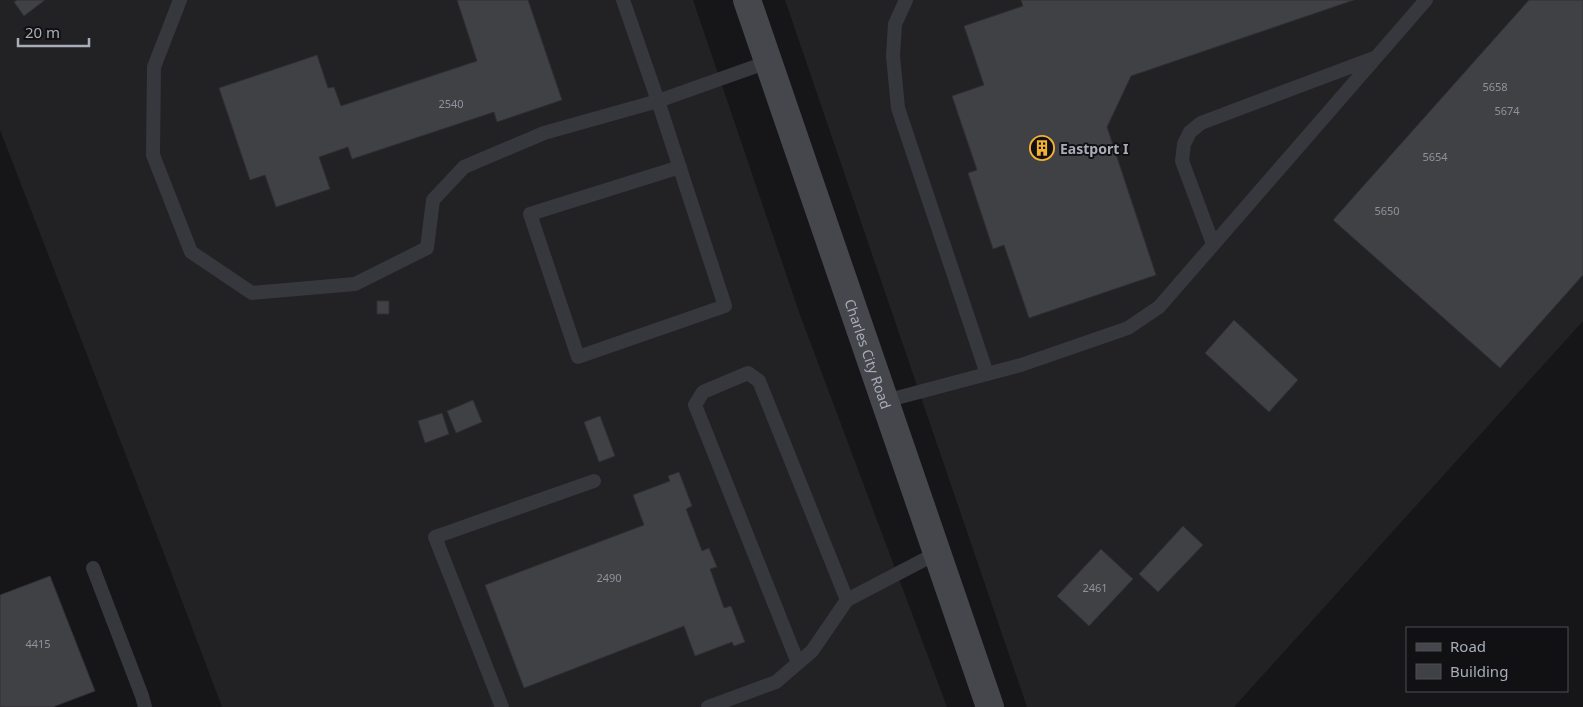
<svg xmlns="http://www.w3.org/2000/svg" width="1583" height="707" font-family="'Noto Sans',sans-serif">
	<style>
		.built { fill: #222225 }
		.building { fill: #404145; stroke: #303034 }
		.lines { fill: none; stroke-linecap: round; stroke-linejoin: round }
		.service { stroke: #37383d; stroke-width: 14 }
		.secondary { stroke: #45474d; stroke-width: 28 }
		.labels { text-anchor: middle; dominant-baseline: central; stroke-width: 4; stroke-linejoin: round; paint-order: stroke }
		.number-label { font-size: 11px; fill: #8e929b }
		.poi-label { font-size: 14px; font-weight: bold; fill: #a8adb8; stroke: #111113; text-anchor: start }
		.street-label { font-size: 14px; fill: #a8adb8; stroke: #111113 }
	</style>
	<rect width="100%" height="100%" fill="#161618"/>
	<path class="built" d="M0,0H693L799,312L947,707H222L168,564L0,130Z
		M785,0H1583V321L1234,707H1027Z"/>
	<path class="building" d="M17,0H45L24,16L14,2Z
		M457,0H528L562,100L497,122L494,112L352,159L348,147L319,157L330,189L276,207L265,175L250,180L219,88L317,55L328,88L334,87L341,106L477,61Z
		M1021,0H1354L1131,76L1107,127L1156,275L1029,318L1004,245L993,249L968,173L977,170L952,96L984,85L964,26L1023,6Z
		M1529,0H1583V275L1500,368L1333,220Z
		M377,301H389V314H377Z
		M1234,320L1298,380L1269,412L1205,353Z
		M473,400L482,422L456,433L447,411Z
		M442,413L449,434L425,443L418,421Z
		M600,416L615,456L599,462L584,422Z
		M679,472L692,506L686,509L702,551L709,548L717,567L710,569L724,608L731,606L745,642L734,646L732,642L695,656L684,626L524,688L485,585L644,525L633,495L670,481L668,476Z
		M1183,526L1203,545L1158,592L1139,574Z
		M1101,549L1133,579L1089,626L1057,596Z
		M50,576L95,691L53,707H0V595Z"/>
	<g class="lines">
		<path class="service" d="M180,0L154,67L153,155L191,252L252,293L355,284L427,248L433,200L464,167L544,133L658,101L725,306L578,357L530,214L680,167
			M623,0L658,101L768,62
			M906,0L895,24L893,56L898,108L987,374
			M1213,244L1182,161L1184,144L1190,132L1201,123L1374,58
			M885,401L1021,365L1128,328L1159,307L1426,0
			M93,568L142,696L145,707
			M798,663L695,405L703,392L748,373L759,381L847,600
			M502,707L435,537L594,481
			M708,707L776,682L812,651L847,600L937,553"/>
		<path class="secondary" id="s1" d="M747,0L990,707"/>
	</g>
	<defs>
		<symbol id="building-ring" viewBox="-11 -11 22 22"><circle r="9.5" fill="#111113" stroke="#f2b134" stroke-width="1.5"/><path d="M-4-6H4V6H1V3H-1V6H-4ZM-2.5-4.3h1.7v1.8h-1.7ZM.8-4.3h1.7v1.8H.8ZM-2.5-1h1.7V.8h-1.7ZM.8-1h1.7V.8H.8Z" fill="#f2b134"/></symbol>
	</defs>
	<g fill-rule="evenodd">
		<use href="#building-ring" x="1028" y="134" width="28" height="28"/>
	</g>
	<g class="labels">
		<g class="number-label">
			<text x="1495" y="86">5658</text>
			<text x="451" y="103">2540</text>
			<text x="1507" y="110">5674</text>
			<text x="1435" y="156">5654</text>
			<text x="1387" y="210">5650</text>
			<text x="609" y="577">2490</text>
			<text x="1095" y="587">2461</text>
			<text x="38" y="643">4415</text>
		</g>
		<g class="poi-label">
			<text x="1060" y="148">Eastport I</text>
		</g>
		<g class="street-label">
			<text stroke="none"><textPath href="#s1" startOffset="374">Charles City Road</textPath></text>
		</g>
	</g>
	<rect x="1406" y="627" width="162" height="65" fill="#111113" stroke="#4d4f55"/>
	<rect x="1416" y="643" width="25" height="8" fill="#45474d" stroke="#4d4f55"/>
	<text x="1450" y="652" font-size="15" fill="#a8adb8">Road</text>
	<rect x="1416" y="664" width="25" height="15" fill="#404145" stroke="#4d4f55"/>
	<text x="1450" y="677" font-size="15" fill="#a8adb8">Building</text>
	<path d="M18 38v8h71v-8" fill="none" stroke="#a8adb8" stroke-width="2.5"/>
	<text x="25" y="38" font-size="15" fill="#a8adb8" stroke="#111113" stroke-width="4" paint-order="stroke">20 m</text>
</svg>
